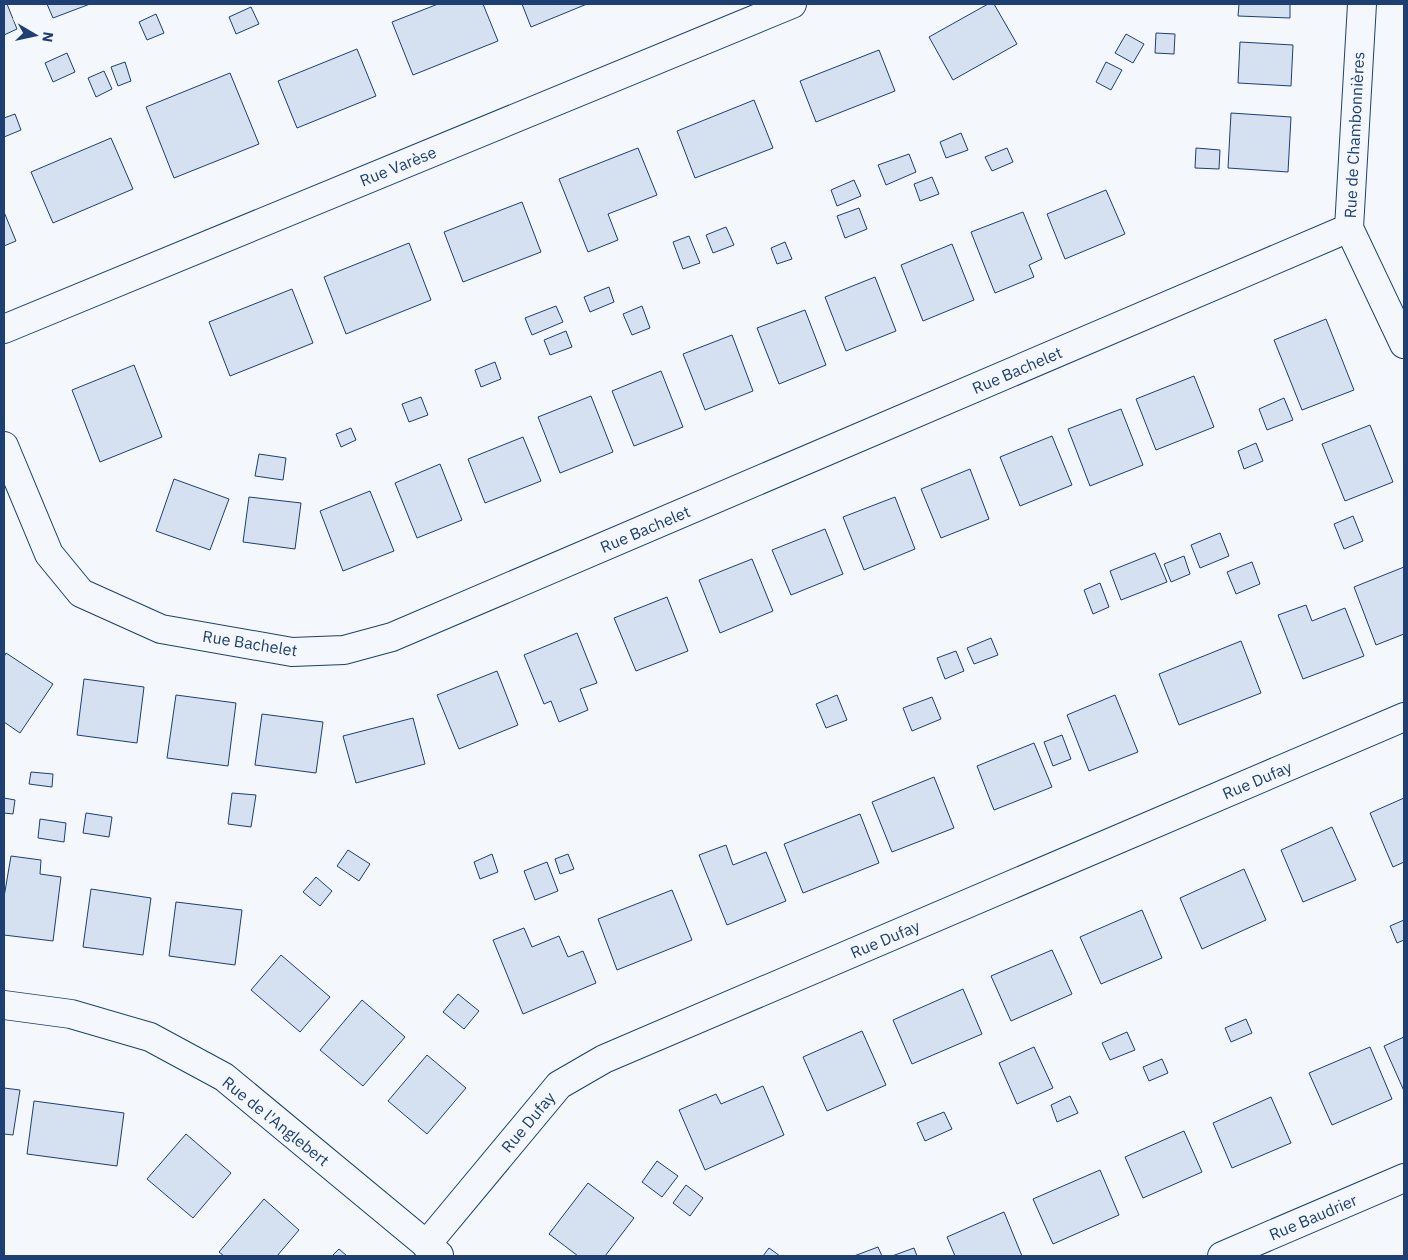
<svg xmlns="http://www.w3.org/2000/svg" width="1408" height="1260" font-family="'IBM Plex Sans',sans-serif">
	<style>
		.building { fill: #d5e0f0; stroke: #1d3f73 }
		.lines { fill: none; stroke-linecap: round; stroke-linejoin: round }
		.minor-casing { stroke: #1d3f73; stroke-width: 30 }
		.minor { stroke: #f4f7fb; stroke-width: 28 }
		.labels { text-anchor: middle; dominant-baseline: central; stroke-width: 4; stroke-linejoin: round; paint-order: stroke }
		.street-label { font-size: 16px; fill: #1d3f73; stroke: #f4f7fb }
	</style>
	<rect width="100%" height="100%" fill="#f4f7fb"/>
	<path class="building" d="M4,4H7L17,29L4,35Z
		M47,4H90L53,18Z
		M438,4H483L498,41L413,75L392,22Z
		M522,4H587L531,27Z
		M988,4H994L1017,44L953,80L929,37Z
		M1239,4H1290V18L1238,16Z
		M251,7L259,24L236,34L229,17Z
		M156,14L164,33L147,40L139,22Z
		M1156,33L1175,34L1174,54L1155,53Z
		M1126,34L1144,44L1133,63L1115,53Z
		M1240,42L1293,45L1291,86L1238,83Z
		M357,49L376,96L297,128L278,81Z
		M879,50L895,91L816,122L800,81Z
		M67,53L75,72L53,82L45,63Z
		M125,62L131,81L118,86L111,67Z
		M1106,62L1122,70L1111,90L1096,82Z
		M104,71L112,89L96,97L88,78Z
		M230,73L259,144L174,178L146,107Z
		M754,100L773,148L695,178L677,131Z
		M1231,113L1291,117L1288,172L1228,168Z
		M15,114L21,130L4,137V118Z
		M961,133L968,150L946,158L940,142Z
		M111,138L133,189L53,223L31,172Z
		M638,148L657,195L608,214L618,240L588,252L559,179Z
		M1007,148L1013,162L992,171L985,157Z
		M1196,148L1220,150L1219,169L1195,168Z
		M909,154L916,172L886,185L878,165Z
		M932,177L939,194L920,201L914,184Z
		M854,180L861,196L837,206L831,190Z
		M1106,190L1125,234L1065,259L1047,214Z
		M522,202L541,252L463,282L444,232Z
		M859,208L867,229L845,238L837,216Z
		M4,212L16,241L4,246Z
		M1023,212L1042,259L1029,265L1034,277L995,293L971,232Z
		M726,227L734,245L713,253L706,235Z
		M689,236L700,263L683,269L673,242Z
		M785,242L792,259L777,264L771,248Z
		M409,243L431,300L346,334L324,277Z
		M952,244L974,300L923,321L901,265Z
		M875,277L896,331L846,351L825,297Z
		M609,287L614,302L590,312L584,297Z
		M292,289L313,343L230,376L209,322Z
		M556,306L563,322L532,335L525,318Z
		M642,306L650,328L632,335L623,314Z
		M805,310L826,365L779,384L757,328Z
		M1326,319L1354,390L1302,410L1274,340Z
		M566,331L572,347L550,355L544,340Z
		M732,335L753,391L705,410L683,354Z
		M495,362L501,379L481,387L475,370Z
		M134,365L162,437L100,462L72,390Z
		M661,371L683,427L634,446L612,391Z
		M1194,376L1214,427L1156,450L1136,399Z
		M591,396L613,452L560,473L538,417Z
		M421,397L428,415L409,422L402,404Z
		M1284,398L1293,420L1267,430L1259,409Z
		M1121,409L1143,465L1090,486L1068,429Z
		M1370,425L1393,482L1345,501L1322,444Z
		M351,428L356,440L341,447L336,434Z
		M1052,436L1072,485L1020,506L1000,457Z
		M523,437L541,481L485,503L468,459Z
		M1256,443L1263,461L1244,469L1238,451Z
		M259,454L286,458L283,480L255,476Z
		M440,464L462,520L417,538L395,483Z
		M970,469L989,519L941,538L921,489Z
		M174,479L229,499L210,550L156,531Z
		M370,491L394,551L343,571L320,511Z
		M249,497L301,503L295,549L243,542Z
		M895,497L915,549L864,570L843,517Z
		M1353,516L1363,541L1344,549L1334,524Z
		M825,529L843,574L791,595L772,550Z
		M1220,533L1229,556L1200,568L1191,545Z
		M1155,553L1167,582L1121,600L1110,571Z
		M1184,556L1190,574L1171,582L1164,564Z
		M752,559L773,611L720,633L699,580Z
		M1252,562L1260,584L1236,594L1227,572Z
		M1404,567V634L1376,645L1354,587Z
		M1100,583L1109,607L1093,614L1084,590Z
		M667,597L688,651L636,671L614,618Z
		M1306,605L1312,621L1345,608L1364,656L1303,679L1278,615Z
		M577,633L597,683L580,689L588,710L559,722L551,701L544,704L524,655Z
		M991,638L998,655L974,664L967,648Z
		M1241,641L1261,693L1179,725L1159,674Z
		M956,651L964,671L945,679L937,658Z
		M6,653L53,684L20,733L4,722V657Z
		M497,671L518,725L459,749L437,695Z
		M84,679L144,687L137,743L77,735Z
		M176,695L236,703L228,766L167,758Z
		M837,695L847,720L826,728L816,704Z
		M1115,695L1138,752L1089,771L1067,715Z
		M932,697L941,719L912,731L903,708Z
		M262,714L323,722L316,773L255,765Z
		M413,718L425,764L356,783L343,736Z
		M1062,735L1071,759L1053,766L1044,742Z
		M1034,743L1052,787L994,810L977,766Z
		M31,772L53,774L52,787L29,784Z
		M934,777L954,828L892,852L872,802Z
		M232,793L256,795L251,827L228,824Z
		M4,798L15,800L13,814L4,813Z
		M1404,798V862L1393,867L1370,813Z
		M86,813L112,817L109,837L83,833Z
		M860,814L879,863L803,893L784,844Z
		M40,819L66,823L64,842L38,838Z
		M1332,827L1356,880L1303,902L1281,850Z
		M726,845L733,865L766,852L786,901L727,925L699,855Z
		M348,850L370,864L359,881L337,866Z
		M492,854L498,872L480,879L474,862Z
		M568,854L574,869L560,874L555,859Z
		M11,856L41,860L40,874L61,877L53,941L4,935V897Z
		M547,862L558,891L535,900L524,871Z
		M1244,869L1266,920L1202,949L1180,898Z
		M316,877L332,891L320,906L303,892Z
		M91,889L151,898L143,955L83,947Z
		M672,890L692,940L617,970L598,919Z
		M176,902L242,910L235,965L169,956Z
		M1142,910L1162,958L1101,984L1080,937Z
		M1404,920V940L1397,943L1390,926Z
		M524,928L532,947L559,936L568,957L583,951L596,983L523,1014L493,940Z
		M1052,950L1072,994L1011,1021L991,976Z
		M281,955L330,997L300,1032L251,990Z
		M963,989L982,1034L912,1064L893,1020Z
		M458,994L479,1011L464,1029L443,1012Z
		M362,1000L405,1037L363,1086L320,1050Z
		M1246,1019L1252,1033L1231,1042L1225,1028Z
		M862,1031L886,1085L827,1111L803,1057Z
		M1127,1032L1135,1050L1110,1060L1102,1043Z
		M1404,1037V1091L1384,1046Z
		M1034,1047L1053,1088L1017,1104L999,1063Z
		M1370,1047L1392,1099L1332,1125L1309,1073Z
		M427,1055L466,1088L427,1134L388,1101Z
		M1162,1059L1168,1073L1149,1081L1143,1067Z
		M763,1086L784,1135L705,1170L679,1110L716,1094L721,1104Z
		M4,1088L20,1090L13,1135L4,1134Z
		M1070,1096L1078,1113L1057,1122L1051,1105Z
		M1271,1097L1291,1143L1232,1168L1213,1123Z
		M34,1101L124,1113L117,1166L27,1154Z
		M944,1112L952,1129L925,1141L917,1123Z
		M1184,1131L1202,1172L1143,1198L1125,1157Z
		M186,1134L231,1173L193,1218L147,1179Z
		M657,1161L678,1176L662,1197L642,1182Z
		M1100,1170L1119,1215L1053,1244L1033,1199Z
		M588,1183L634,1218L605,1256H578L549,1234Z
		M686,1185L703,1198L690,1216L673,1203Z
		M264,1199L299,1230L277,1256H224L219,1252Z
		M1004,1212L1022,1256H955L947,1237Z
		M878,1247L882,1256H854Z
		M769,1248L780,1256H763Z
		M914,1248L917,1256H892Z
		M339,1249L347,1256H332Z"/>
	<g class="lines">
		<defs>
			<path id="minor" d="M1362,4L1349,228L1404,344
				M4,329L792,4
				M4,446L49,554L81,593L161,629L292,652L344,650L392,637L1349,228
				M4,1005L71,1014L150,1037L224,1077L439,1255
				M426,1245L559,1085L604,1059L1404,717
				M1222,1256L1404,1178"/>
		</defs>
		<use href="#minor" class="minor-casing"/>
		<use href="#minor" class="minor"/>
	</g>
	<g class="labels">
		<g class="street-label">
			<text transform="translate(1354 135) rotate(-87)">Rue de Chambonnières</text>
			<text transform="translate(398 166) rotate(-22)">Rue Varèse</text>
			<text transform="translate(1017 370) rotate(-23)">Rue Bachelet</text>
			<text transform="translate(645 529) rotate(-23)">Rue Bachelet</text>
			<text transform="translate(250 643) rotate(9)">Rue Bachelet</text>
			<text transform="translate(1257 780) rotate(-23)">Rue Dufay</text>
			<text transform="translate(885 939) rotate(-23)">Rue Dufay</text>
			<text transform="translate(276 1121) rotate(39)">Rue de l'Anglebert</text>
			<text transform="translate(528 1122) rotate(-50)">Rue Dufay</text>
			<text transform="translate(1313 1217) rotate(-23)">Rue Baudrier</text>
		</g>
	</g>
	<rect width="1408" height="1260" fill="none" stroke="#1d3f73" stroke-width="10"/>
	<g transform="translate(35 35) rotate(99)" stroke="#f4f7fb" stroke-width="4" paint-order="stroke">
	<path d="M0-4L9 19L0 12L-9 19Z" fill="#1d3f73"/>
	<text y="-8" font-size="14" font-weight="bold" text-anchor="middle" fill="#1d3f73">N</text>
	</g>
</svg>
